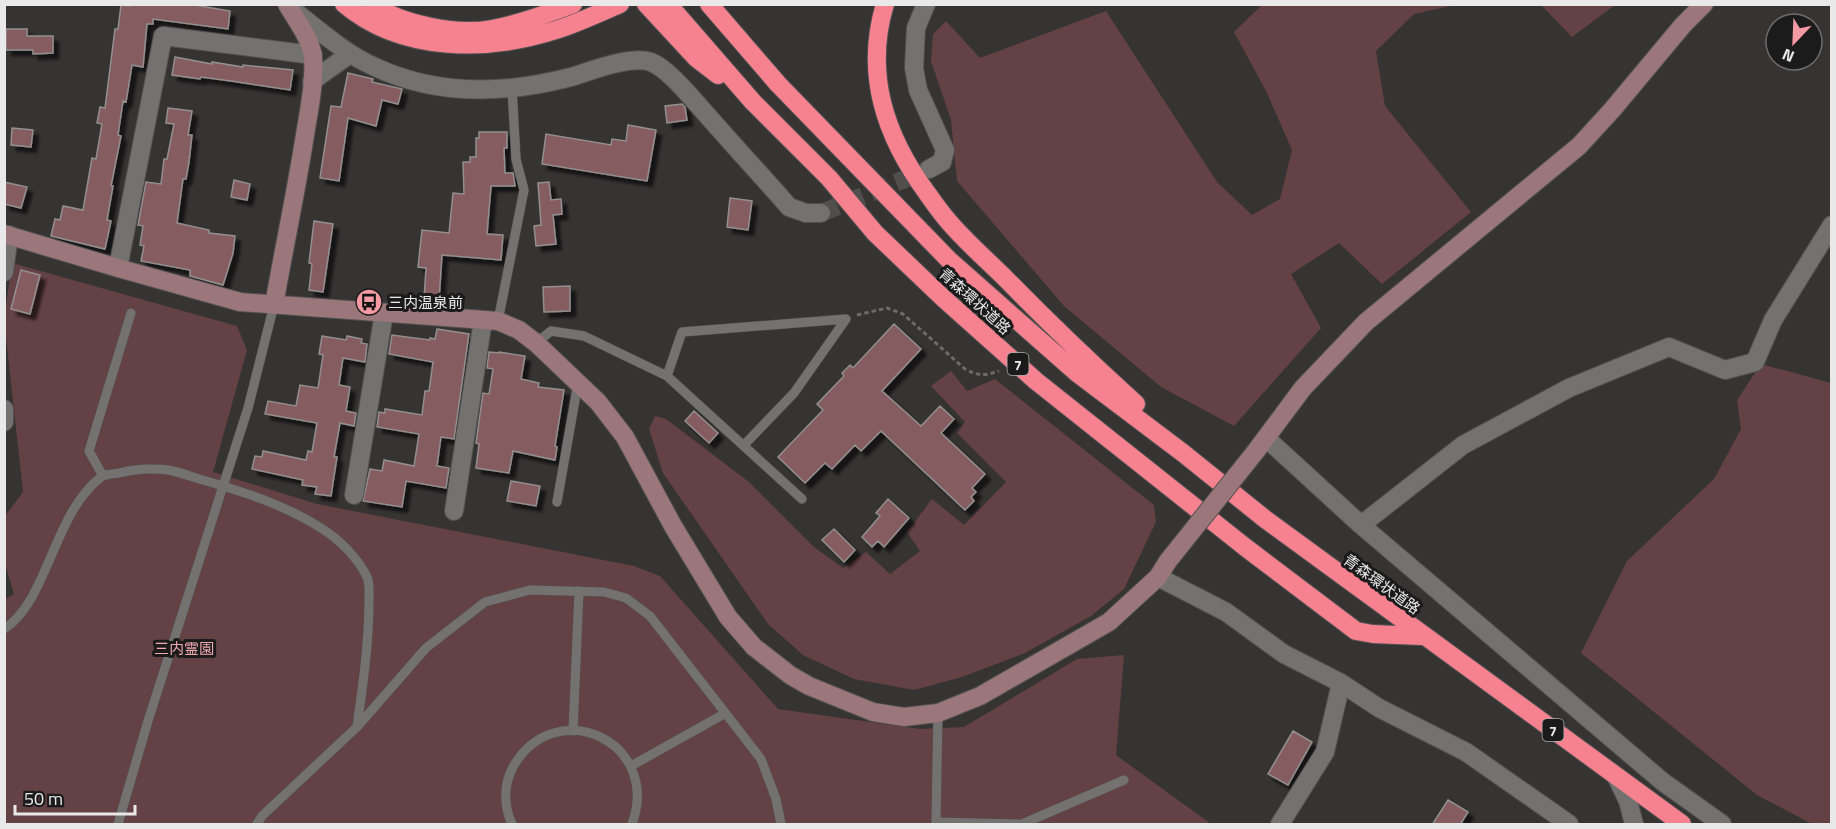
<svg xmlns="http://www.w3.org/2000/svg" width="1836" height="829" font-family="'Titillium Web','Noto Sans JP',sans-serif">
	<style>
		.green { fill: #644144 }
		.building { fill: #855c5f; stroke: #938f90; stroke-width: 1.5; filter: url(#shadow) }
		.lines { fill: none; stroke-linecap: round; stroke-linejoin: round }
		.street-tunnel { stroke: #514e4e; stroke-width: 18; stroke-dasharray: 18 9; stroke-linecap: butt }
		.lane-casing { stroke: #525151; stroke-width: 10 }
		.street-casing { stroke: #525151; stroke-width: 20 }
		.secondary-casing { stroke: #525151; stroke-width: 20 }
		.highway-casing { stroke: #525151; stroke-width: 20 }
		.path { stroke: #6c6a6a; stroke-width: 3; stroke-dasharray: 4.5 3; stroke-linecap: butt }
		.lane { stroke: #747171; stroke-width: 9 }
		.street { stroke: #747171; stroke-width: 18 }
		.secondary { stroke: #9b767a; stroke-width: 18 }
		.highway { stroke: #f6818f; stroke-width: 18 }
		.secondary-bridge-casing { stroke: #525151; stroke-width: 20; stroke-linecap: butt }
		.secondary-bridge { stroke: #9b767a; stroke-width: 18 }
		.labels { text-anchor: middle; dominant-baseline: central; stroke-width: 6; stroke-linejoin: round; paint-order: stroke }
		.shield { fill: #1c1b1b; stroke: #acabab; stroke-width: 1.5 }
		.shield-label { font-size: 14px; font-weight: bold; fill: #eae9e9 }
		.street-label { font-size: 15px; fill: #eae9e9; stroke: #1c1b1b }
		.poi-label { font-size: 15px; fill: #eae9e9; stroke: #1c1b1b; text-anchor: start }
		.park-label { font-size: 15px; fill: #f0a9af; stroke: #1c1b1b }
	</style>
	<defs>
		<filter id="shadow"><feDropShadow dx="5.5" dy="5.5" stdDeviation="1.5" flood-color="#0009"/></filter>
	</defs>
	<rect width="100%" height="100%" fill="#363333"/>
	<path class="green" d="M1263,4L1455,5L1414,14L1376,51L1385,106L1471,212L1382,284L1339,243L1291,274L1321,328L1234,426L1161,387L1064,306L957,181L951,120L931,61L933,34L946,21L980,58L1106,11L1217,182L1252,215L1280,199L1292,150L1266,91L1234,32Z
		M1541,5H1615L1572,37Z
		M12,263L237,326L247,350L213,472L317,504L634,566L660,576L778,709L920,729L964,727L1077,659L1124,655L1116,755L1211,824H5L4,600L14,594L5,564V516L23,492L4,319Z
		M1761,364L1831,383V824H1812L1757,795L1581,653L1627,561L1714,479L1741,429L1737,400Z
		M951,371L967,391L995,379L1154,505L1156,522L1124,589L1091,616L1025,653L962,677L914,690L854,679L803,655L768,624L663,473L649,429L655,416L666,419L749,482L814,547L843,568L866,552L890,574L920,551L907,532L932,499L964,525L1006,482L957,433L965,422L931,386Z"/>
	<path class="building" d="M130,4H189L230,11L228,29L153,19V24H147L143,67L132,65L126,102L123,101L118,135L121,136L111,186H113L107,220L111,221L105,249L51,236L55,219L60,220L63,206L83,210L92,158L96,159L102,124L97,123L100,107L105,108L115,29H118L121,5L130,6Z
		M6,29H27V36H53V53L33,54V50H6Z
		M175,57L212,64V62L243,67V65L293,70L290,90L231,81L201,77L200,79L172,75Z
		M348,73L373,79L372,82L402,89L398,104L382,100L376,126L348,118L339,181L320,178L331,106L341,107Z
		M682,104L685,107L687,120L667,123L665,106Z
		M168,108L192,111L188,135H192L189,162L186,179H183L177,223L209,230V233L235,236L233,253L223,285L190,276V270L141,261L144,246L140,245L143,226L138,225L146,182L161,184L164,159H167L174,124L166,123Z
		M628,125L656,130L647,181L542,164L546,134L611,145L612,139L626,141Z
		M12,128L33,130L31,147L11,145Z
		M479,132H507V148H504L505,173H513L515,186H491L487,234L503,235L501,260L442,255L439,300L424,299L426,268L418,267L422,230L449,233L453,193L464,194L463,162H470V157H476V138H479Z
		M234,180L250,184L247,200L231,197Z
		M4,182L27,187L21,208L4,204Z
		M549,182L551,200L561,199L562,214L553,215L556,244L536,246L534,226L541,225L538,183Z
		M730,198L752,201L748,230L727,227Z
		M314,221L333,224L323,292L309,290L312,264L309,263Z
		M21,270L40,275L30,314L11,309Z
		M570,286V311L544,312L543,287Z
		M894,324L921,349L882,391L921,426L940,406L954,419L941,433L985,474L972,488L976,492L971,497L974,501L965,510L881,431L861,451L855,445L832,469L825,463L805,483L778,457L823,410L817,404L844,376L842,373L850,365L853,368Z
		M437,329L469,334L454,439L441,437L437,466L449,468L446,488L406,481L402,507L363,501L370,469L382,471L384,460L414,466L419,434L377,427L379,412L385,413V409L422,415L425,391H429L433,362L389,354L392,335L430,340V338L435,339Z
		M322,336L346,340L347,336L362,339L361,343L367,344L365,362L343,358L339,385L350,387L346,411L356,413L354,426L340,423L334,457H337L331,496L315,494L317,487L302,485L303,480L252,469L255,456L262,457L263,451L306,460L308,451L312,452L317,423L265,414L268,401L296,406L300,385L318,388L323,355L319,354Z
		M489,352L499,353V352L525,356L521,379L539,383L538,387L564,390L555,446L557,447L555,460L513,451L509,473L476,468L479,444L476,443L483,393L489,394L493,369L487,368Z
		M694,411L718,433L709,443L685,421Z
		M511,481L540,486L536,506L507,501Z
		M888,499L909,518L884,547L878,541L872,547L862,537L880,516L876,513Z
		M834,529L855,550L844,562L822,540Z
		M1293,731L1312,742L1288,785L1268,774Z
		M1448,800L1468,812L1460,825H1432Z"/>
	<g class="lines">
		<path class="street-tunnel" d="M821,213L927,170"/>
		<defs>
			<path id="lane" d="M498,321L524,190L516,159L512,88
				M536,343L551,331L584,336L667,376L802,499
				M667,376L682,332L846,319L794,393L744,445
				M103,476L89,451L131,313
				M557,502L578,383
				M4,629C48,601 53,514 101,477C106,474 113,474 119,473C135,469 152,468 168,470C180,472 192,477 203,480C244,492 285,505 321,528C339,539 358,558 367,577C370,584 369,593 369,600C369,643 363,684 357,727
				M938,713L936,822L1017,824
				M573,731L579,591
				M631,766L724,714
				M118,824L148,721L248,408L274,305
				M257,824L262,816L357,727L426,648L485,602L530,590L604,592L626,598L650,616L761,759L776,799L781,824
				M512,824C504,807 503,785 513,767C555,693 662,741 632,824
				M1022,824L1124,780"/>
			<path id="street" d="M926,4L916,28L914,68L918,90L945,150L942,162L929,169
				M289,7C317,28 343,53 375,67C437,96 506,94 571,77C591,71 631,55 651,62C669,69 694,101 707,115C734,146 762,176 789,207L806,213H821
				M312,81L350,54
				M118,268L163,36L313,55
				M4,272L9,235
				M4,409V422
				M1266,438L1361,525L1663,782L1722,824
				M354,495L384,313
				M454,511L483,320
				M1361,525L1463,445L1569,388L1669,347L1725,370L1755,362L1773,320L1832,225
				M1158,577L1226,612L1284,654L1341,683L1379,708L1466,752L1569,824
				M1616,776L1628,801L1634,824
				M1280,824L1325,752L1341,683"/>
			<path id="secondary" d="M4,234L118,268L240,302L498,321L519,330L536,343L598,402L625,437L673,526L728,617L754,647L790,675L809,686L873,712L904,717L938,713L980,696L1109,622L1158,577L1168,561
				M274,305C284,248 296,192 305,135C309,110 315,82 313,57C311,39 296,20 287,4
				M1256,451L1303,388L1366,322L1579,146L1612,110L1683,25L1704,4"/>
			<path id="highway" d="M344,4C402,53 487,52 556,30C578,23 599,13 620,4
				M371,4C401,24 456,36 492,29C520,24 547,14 573,4
				M646,4L696,58L718,75
				M668,4L753,102L829,178L875,233L942,297L1036,381L1245,547L1356,631L1373,634L1421,636
				M709,4L778,84L949,260L1077,373L1183,453L1265,519L1682,824
				M885,4C864,74 885,136 927,193C934,203 941,213 949,222C967,243 988,261 1007,280C1049,323 1092,364 1136,404"/>
		</defs>
		<use href="#lane" class="lane-casing"/>
		<use href="#street" class="street-casing"/>
		<use href="#secondary" class="secondary-casing"/>
		<use href="#highway" class="highway-casing"/>
		<path class="path" d="M857,315L887,308L903,314L965,369C978,376 985,376 999,371"/>
		<use href="#lane" class="lane"/>
		<use href="#street" class="street"/>
		<use href="#secondary" class="secondary"/>
		<use href="#highway" class="highway"/>
		<defs>
			<path id="secondary-bridge" d="M1168,561L1256,451"/>
		</defs>
		<use href="#secondary-bridge" class="secondary-bridge-casing"/>
		<use href="#secondary-bridge" class="secondary-bridge"/>
	</g>
	<defs>
		<symbol id="bus-disc" viewBox="-11 -11 22 22"><circle r="9.5" fill="#f49aa3" stroke="#1c1b1b"/><path d="M-5-6H5V4H4V6H2V4H-2V6H-4V4H-5ZM-3.5-4V0h7V-4ZM-3.5 1.2v1.5H-2V1.2ZM2 1.2v1.5H3.5V1.2Z" fill="#111"/></symbol>
	</defs>
	<g fill-rule="evenodd">
		<use href="#bus-disc" x="354" y="287" width="30" height="30"/>
	</g>
	<g class="labels">
		<g class="shield">
			<rect x="1007.5" y="353" width="21" height="22" rx="4.5"/>
			<rect x="1542.5" y="719" width="21" height="22" rx="4.5"/>
		</g>
		<g class="shield-label">
			<text x="1018" y="364">7</text>
			<text x="1553" y="730">7</text>
		</g>
		<g class="street-label">
			<text transform="translate(975 301) rotate(42)">青森環状道路</text>
			<text transform="translate(1382 584) rotate(36)">青森環状道路</text>
		</g>
		<g class="poi-label">
			<text x="388" y="302">三内温泉前</text>
		</g>
		<g class="park-label">
			<text x="184" y="648">三内霊園</text>
		</g>
	</g>
	<rect width="1836" height="829" fill="none" stroke="#eae9e9" stroke-width="12"/>
	<g transform="translate(1794 42) rotate(203)"><circle r="28" fill="#1c1b1b" stroke="#6e6d6d" stroke-width="1.5"/>
	<path d="M0-4.5L10 22L0 15L-10 22Z" fill="#f49aa3"/>
	<text y="-9" font-size="16" font-weight="bold" text-anchor="middle" fill="#eae9e9">N</text>
	</g>
	<path d="M15 805v9h120v-9" fill="none" stroke="#eae9e9" stroke-width="3"/>
	<text x="24" y="805" font-size="18" fill="#eae9e9" stroke="#1c1b1b" stroke-width="4.5" paint-order="stroke">50 m</text>
</svg>
